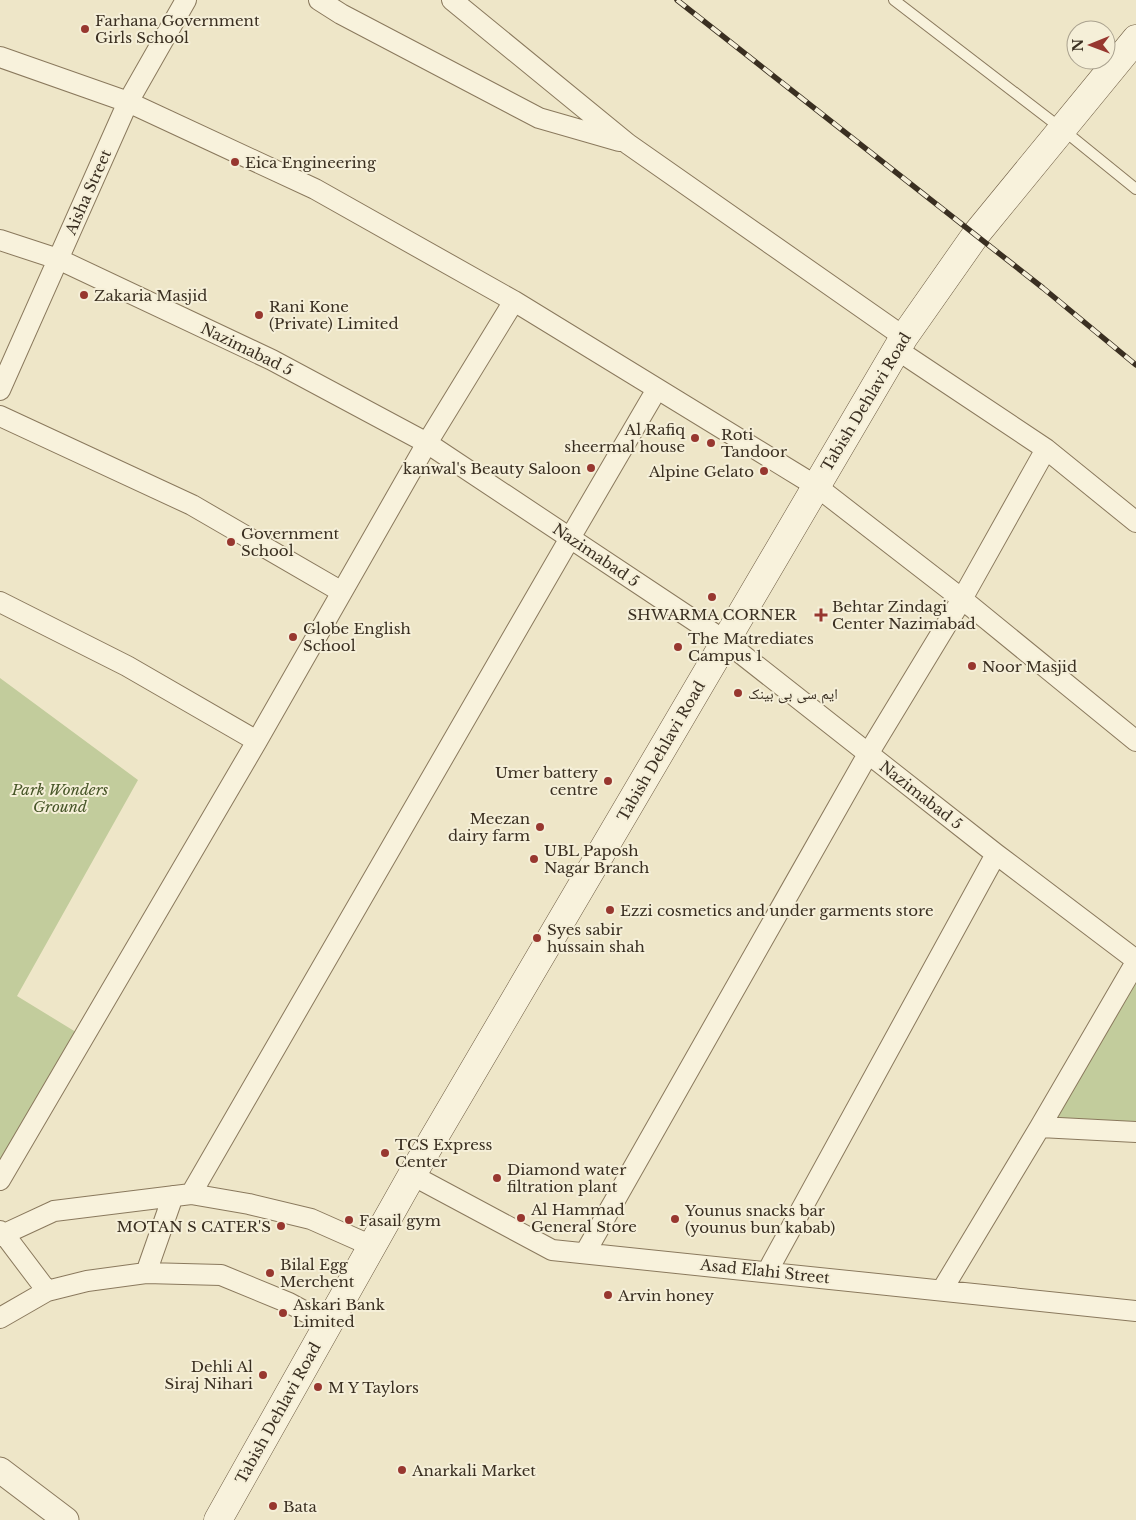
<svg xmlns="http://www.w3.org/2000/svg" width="1136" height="1520" font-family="'Libre Baskerville','Noto Naskh Arabic',serif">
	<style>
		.green { fill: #c2cc9c }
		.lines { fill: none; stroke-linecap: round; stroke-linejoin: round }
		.service-casing { stroke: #8a795d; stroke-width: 12 }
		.minor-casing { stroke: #8a795d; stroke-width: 22 }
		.tertiary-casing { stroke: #8a795d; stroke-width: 27 }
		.secondary-casing { stroke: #6c5a41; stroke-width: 29 }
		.service { stroke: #f8f2dc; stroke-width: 10 }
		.minor { stroke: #f8f2dc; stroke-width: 20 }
		.tertiary { stroke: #f8f2dc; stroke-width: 25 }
		.secondary { stroke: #f8f2dc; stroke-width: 28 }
		.rail-casing { stroke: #3a2f21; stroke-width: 5.5 }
		.rail { stroke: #f5efd8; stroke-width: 4; stroke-dasharray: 11; stroke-linecap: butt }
		.poi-dot { fill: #97372f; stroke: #f5efd8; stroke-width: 2 }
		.labels { text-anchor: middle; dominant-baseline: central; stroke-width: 4; stroke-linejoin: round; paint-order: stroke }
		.poi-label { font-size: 15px; fill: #3a2f21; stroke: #f5efd8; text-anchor: start }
		.street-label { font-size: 15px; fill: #3a2f21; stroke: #f5efd8 }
		.park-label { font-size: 15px; font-style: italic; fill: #475628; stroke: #f5efd8 }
	</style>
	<rect width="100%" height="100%" fill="#eee6c8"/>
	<path class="green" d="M0,678L138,780L17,996L84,1037L0,1180Z
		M1136,962V1132L1040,1127Z"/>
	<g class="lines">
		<defs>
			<path id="service" d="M894,0L1062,129L1136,189"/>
			<path id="minor" d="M319,0L341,14L539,118L619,141
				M452,0L628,144L904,337
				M0,57L128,102L315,189L514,301L816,486L962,599L1136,741
				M0,240L58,259L272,360L427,443L725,641L996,854L1136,960
				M896,349L1046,449L1136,522
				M0,390L128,102L186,0
				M0,416L192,505L342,592
				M0,602L127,666L257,741
				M1040,1127L1136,1132
				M412,1175L552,1250L1136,1311
				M0,1180L257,741L427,443L514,301
				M191,1194L570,538L657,389
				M0,1231L4,1234L47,1291
				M0,1236L54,1211L191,1194L249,1204L311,1219L372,1246
				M585,1253L868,754L962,599L1046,449
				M767,1272L996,854
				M146,1273L173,1196
				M942,1290L1040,1127L1136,962
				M0,1318L47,1291L87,1281L146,1273L221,1275L289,1303L328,1324"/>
			<path id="tertiary" d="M0,1470L66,1520"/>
			<path id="secondary" d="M218,1520L412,1175L904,337L977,233L1136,39"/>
		</defs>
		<use href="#service" class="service-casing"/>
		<use href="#minor" class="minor-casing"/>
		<use href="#tertiary" class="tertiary-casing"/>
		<use href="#secondary" class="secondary-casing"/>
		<use href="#service" class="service"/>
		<use href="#minor" class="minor"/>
		<use href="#tertiary" class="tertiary"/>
		<use href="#secondary" class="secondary"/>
		<defs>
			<path id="rail" d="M677,0L1043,288L1136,365"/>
		</defs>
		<use href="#rail" class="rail-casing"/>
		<use href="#rail" class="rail"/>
	</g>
	<g class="poi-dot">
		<circle cx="85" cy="29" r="5"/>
		<circle cx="235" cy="162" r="5"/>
		<circle cx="84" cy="295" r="5"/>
		<circle cx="259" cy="315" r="5"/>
		<circle cx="695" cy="438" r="5"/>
		<circle cx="711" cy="443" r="5"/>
		<circle cx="591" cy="468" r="5"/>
		<circle cx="764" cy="471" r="5"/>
		<circle cx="231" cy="542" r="5"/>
		<circle cx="712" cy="597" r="5"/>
		<path d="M818.5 607.5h5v5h5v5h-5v5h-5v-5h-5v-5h5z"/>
		<circle cx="293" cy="637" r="5"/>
		<circle cx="678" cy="647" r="5"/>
		<circle cx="972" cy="666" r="5"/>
		<circle cx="738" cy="693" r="5"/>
		<circle cx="608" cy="781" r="5"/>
		<circle cx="540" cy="827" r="5"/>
		<circle cx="534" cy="859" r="5"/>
		<circle cx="610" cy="910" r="5"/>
		<circle cx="537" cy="938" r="5"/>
		<circle cx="385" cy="1153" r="5"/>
		<circle cx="497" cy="1178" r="5"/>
		<circle cx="521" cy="1218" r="5"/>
		<circle cx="675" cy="1219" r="5"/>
		<circle cx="349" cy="1220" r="5"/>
		<circle cx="281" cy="1226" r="5"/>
		<circle cx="270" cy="1273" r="5"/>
		<circle cx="608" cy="1295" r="5"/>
		<circle cx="283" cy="1313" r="5"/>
		<circle cx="263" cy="1375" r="5"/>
		<circle cx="318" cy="1387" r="5"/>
		<circle cx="402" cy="1470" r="5"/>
		<circle cx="273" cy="1506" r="5"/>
	</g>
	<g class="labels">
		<g class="poi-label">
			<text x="95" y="20">Farhana Government<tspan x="95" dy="17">Girls School</tspan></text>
			<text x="245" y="162">Eica Engineering</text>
			<text x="94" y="295">Zakaria Masjid</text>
			<text x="269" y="306">Rani Kone<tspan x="269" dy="17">(Private) Limited</tspan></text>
			<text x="685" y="429" text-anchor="end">Al Rafiq<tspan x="685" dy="17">sheermal house</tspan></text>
			<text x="721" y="434">Roti<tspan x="721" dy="17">Tandoor</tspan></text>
			<text x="581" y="468" text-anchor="end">kanwal's Beauty Saloon</text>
			<text x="754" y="471" text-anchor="end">Alpine Gelato</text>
			<text x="241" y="533">Government<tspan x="241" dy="17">School</tspan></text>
			<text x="832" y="606">Behtar Zindagi<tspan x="832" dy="17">Center Nazimabad</tspan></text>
			<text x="712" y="614" text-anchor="middle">SHWARMA CORNER</text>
			<text x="303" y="628">Globe English<tspan x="303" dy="17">School</tspan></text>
			<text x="688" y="638">The Matrediates<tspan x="688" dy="17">Campus 1</tspan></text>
			<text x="982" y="666">Noor Masjid</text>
			<text x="748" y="693">ایم سی بی بینک</text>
			<text x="598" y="772" text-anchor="end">Umer battery<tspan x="598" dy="17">centre</tspan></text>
			<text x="530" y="818" text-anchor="end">Meezan<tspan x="530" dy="17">dairy farm</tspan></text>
			<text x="544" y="850">UBL Paposh<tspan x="544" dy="17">Nagar Branch</tspan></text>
			<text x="620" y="910">Ezzi cosmetics and under garments store</text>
			<text x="547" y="929">Syes sabir<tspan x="547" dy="17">hussain shah</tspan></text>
			<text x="395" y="1144">TCS Express<tspan x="395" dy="17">Center</tspan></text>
			<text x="507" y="1169">Diamond water<tspan x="507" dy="17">filtration plant</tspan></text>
			<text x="531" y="1209">Al Hammad<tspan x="531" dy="17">General Store</tspan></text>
			<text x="685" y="1210">Younus snacks bar<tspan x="685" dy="17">(younus bun kabab)</tspan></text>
			<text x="359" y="1220">Fasail gym</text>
			<text x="271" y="1226" text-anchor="end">MOTAN S CATER'S</text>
			<text x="280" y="1264">Bilal Egg<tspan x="280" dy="17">Merchent</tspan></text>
			<text x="618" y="1295">Arvin honey</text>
			<text x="293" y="1304">Askari Bank<tspan x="293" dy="17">Limited</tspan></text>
			<text x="253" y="1366" text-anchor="end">Dehli Al<tspan x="253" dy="17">Siraj Nihari</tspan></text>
			<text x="328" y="1387">M Y Taylors</text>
			<text x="412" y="1470">Anarkali Market</text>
			<text x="283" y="1506">Bata</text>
		</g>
		<g class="street-label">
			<text transform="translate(88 192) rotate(-66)">Aisha Street</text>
			<text transform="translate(247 349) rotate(26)">Nazimabad 5</text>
			<text transform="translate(866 402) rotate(-59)">Tabish Dehlavi Road</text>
			<text transform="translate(596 555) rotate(34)">Nazimabad 5</text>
			<text transform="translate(661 751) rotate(-60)">Tabish Dehlavi Road</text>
			<text transform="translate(921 795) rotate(38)">Nazimabad 5</text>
			<text transform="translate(765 1271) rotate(6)">Asad Elahi Street</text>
			<text transform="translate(278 1413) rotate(-61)">Tabish Dehlavi Road</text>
		</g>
		<g class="park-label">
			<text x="60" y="789">Park Wonders<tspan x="60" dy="17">Ground</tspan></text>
		</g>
	</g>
	<g transform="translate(1091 45) rotate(269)"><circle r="24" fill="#f5efd8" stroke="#aaa28f"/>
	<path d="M0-4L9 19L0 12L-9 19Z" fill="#97372f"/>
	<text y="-8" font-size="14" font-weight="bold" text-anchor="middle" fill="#3a2f21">N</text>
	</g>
</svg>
